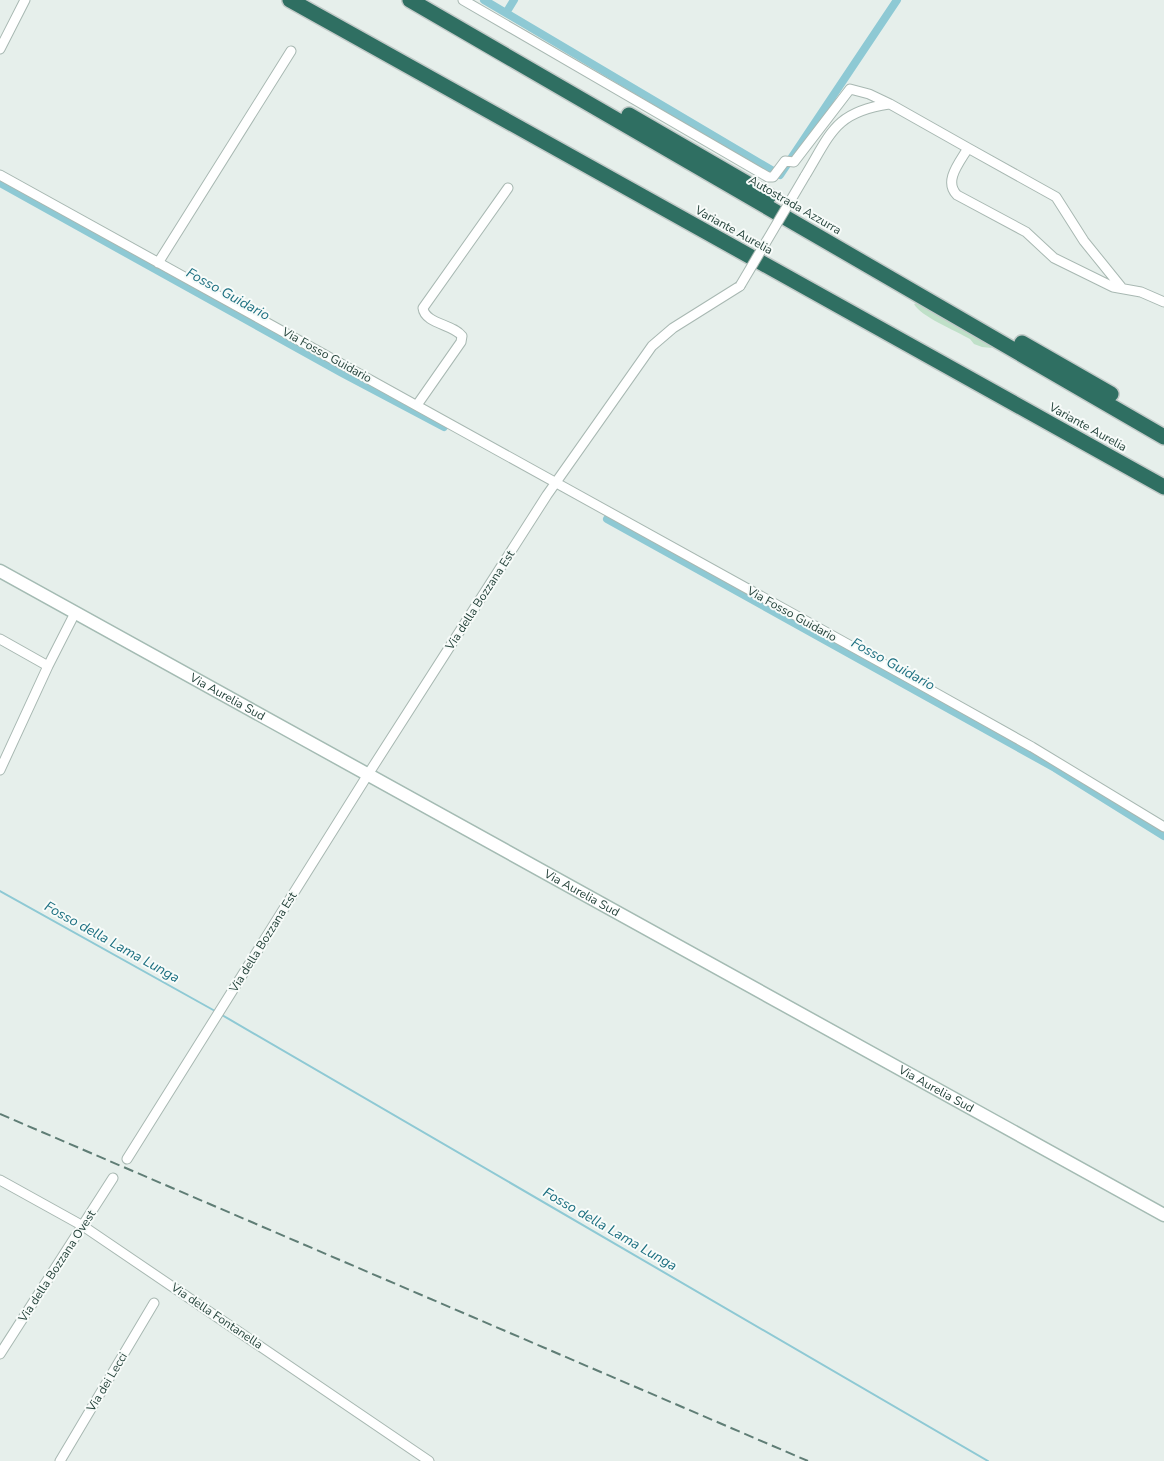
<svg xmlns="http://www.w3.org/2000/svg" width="1164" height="1461" font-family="'Nunito Sans',sans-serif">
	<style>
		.green { fill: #bfe0c8 }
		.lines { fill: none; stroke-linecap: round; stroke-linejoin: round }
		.stream { stroke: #8ec9d4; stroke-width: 2 }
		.canal { stroke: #8ec9d4; stroke-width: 8 }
		.street-casing { stroke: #a8b8b2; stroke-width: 11 }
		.secondary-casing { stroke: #a4bbb3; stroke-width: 15 }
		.highway-casing { stroke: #c2cac8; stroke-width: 18 }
		.street { stroke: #fff; stroke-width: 9 }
		.secondary { stroke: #fff; stroke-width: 12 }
		.highway { stroke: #2f6f62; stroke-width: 15 }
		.rail { stroke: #5f7d75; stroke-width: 2; stroke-dasharray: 10 5; stroke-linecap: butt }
		.street-bridge-casing { stroke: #a8b8b2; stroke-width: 11; stroke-linecap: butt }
		.street-bridge { stroke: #fff; stroke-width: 9 }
		.labels { text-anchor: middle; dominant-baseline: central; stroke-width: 4; stroke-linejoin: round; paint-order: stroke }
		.street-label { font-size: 12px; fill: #24423a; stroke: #f7fbf9 }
		.water-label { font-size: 14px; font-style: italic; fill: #1c6f80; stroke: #f7fbf9 }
	</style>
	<rect width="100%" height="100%" fill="#e6efeb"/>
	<path class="green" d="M917,303L990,345L992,348L982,347L974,344L970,339C956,331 920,316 914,304Z"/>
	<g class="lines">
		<path class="stream" d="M0,891L215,1011
			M222,1015L988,1461"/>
		<path class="canal" d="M484,0L780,175L897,0
			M506,13L514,0
			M0,183L342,373L444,427
			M607,519L1055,768L1164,836"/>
		<defs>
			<path id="street" d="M463,0L768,177H773L785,161L794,162L850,89L869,94L890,104L968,148C960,162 943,181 957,195L1026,232L1054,258L1113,287L1141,292L1164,302
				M0,49L25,0
				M968,148L1056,197L1084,241L1122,288
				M0,175L907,677L1032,747L1164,827
				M805,176C831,133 835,112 889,104
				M158,263L291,51
				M417,405L461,342L462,336C453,324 425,324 423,308L508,188
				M0,639L48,666L75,613
				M0,770L48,666
				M127,1159L367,776L547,495L652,346L673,328L740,286
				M0,1180L83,1226L429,1461
				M0,1354L113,1178
				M60,1461L154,1303"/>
			<g id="secondary">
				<path id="s1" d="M0,571L1164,1215"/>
			</g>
			<path id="highway" d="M290,0L1164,487
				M410,0L1164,437
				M629,115L769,196
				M1022,343L1111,394"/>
		</defs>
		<use href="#street" class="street-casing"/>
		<use href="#secondary" class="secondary-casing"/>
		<use href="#highway" class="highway-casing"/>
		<use href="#street" class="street"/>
		<use href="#secondary" class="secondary"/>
		<use href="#highway" class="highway"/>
		<path class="rail" d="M0,1114L808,1461"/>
		<defs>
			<path id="street-bridge" d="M740,286L805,176"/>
		</defs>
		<use href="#street-bridge" class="street-bridge-casing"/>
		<use href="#street-bridge" class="street-bridge"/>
	</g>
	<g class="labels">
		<g class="street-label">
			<text transform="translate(795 205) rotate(30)">Autostrada Azzurra</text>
			<text transform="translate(734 230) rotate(29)">Variante Aurelia</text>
			<text transform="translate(327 355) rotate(29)">Via Fosso Guidario</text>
			<text transform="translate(1088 427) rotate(29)">Variante Aurelia</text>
			<text transform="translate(480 600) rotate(-57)">Via della Bozzana Est</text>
			<text transform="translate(792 614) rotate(29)">Via Fosso Guidario</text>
			<text stroke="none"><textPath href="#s1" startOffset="260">Via Aurelia Sud</textPath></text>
			<text stroke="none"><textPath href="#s1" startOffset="665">Via Aurelia Sud</textPath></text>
			<text transform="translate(263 942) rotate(-58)">Via della Bozzana Est</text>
			<text stroke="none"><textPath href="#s1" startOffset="1070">Via Aurelia Sud</textPath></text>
			<text transform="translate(57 1266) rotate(-57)">Via della Bozzana Ovest</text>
			<text transform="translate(217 1316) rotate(34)">Via della Fontanella</text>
			<text transform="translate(107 1382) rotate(-59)">Via dei Lecci</text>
		</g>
		<g class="water-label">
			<text transform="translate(228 294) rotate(29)">Fosso Guidario</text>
			<text transform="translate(893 664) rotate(29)">Fosso Guidario</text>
			<text transform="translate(112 942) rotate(29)">Fosso della Lama Lunga</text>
			<text transform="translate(610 1229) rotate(30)">Fosso della Lama Lunga</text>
		</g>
	</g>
</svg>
